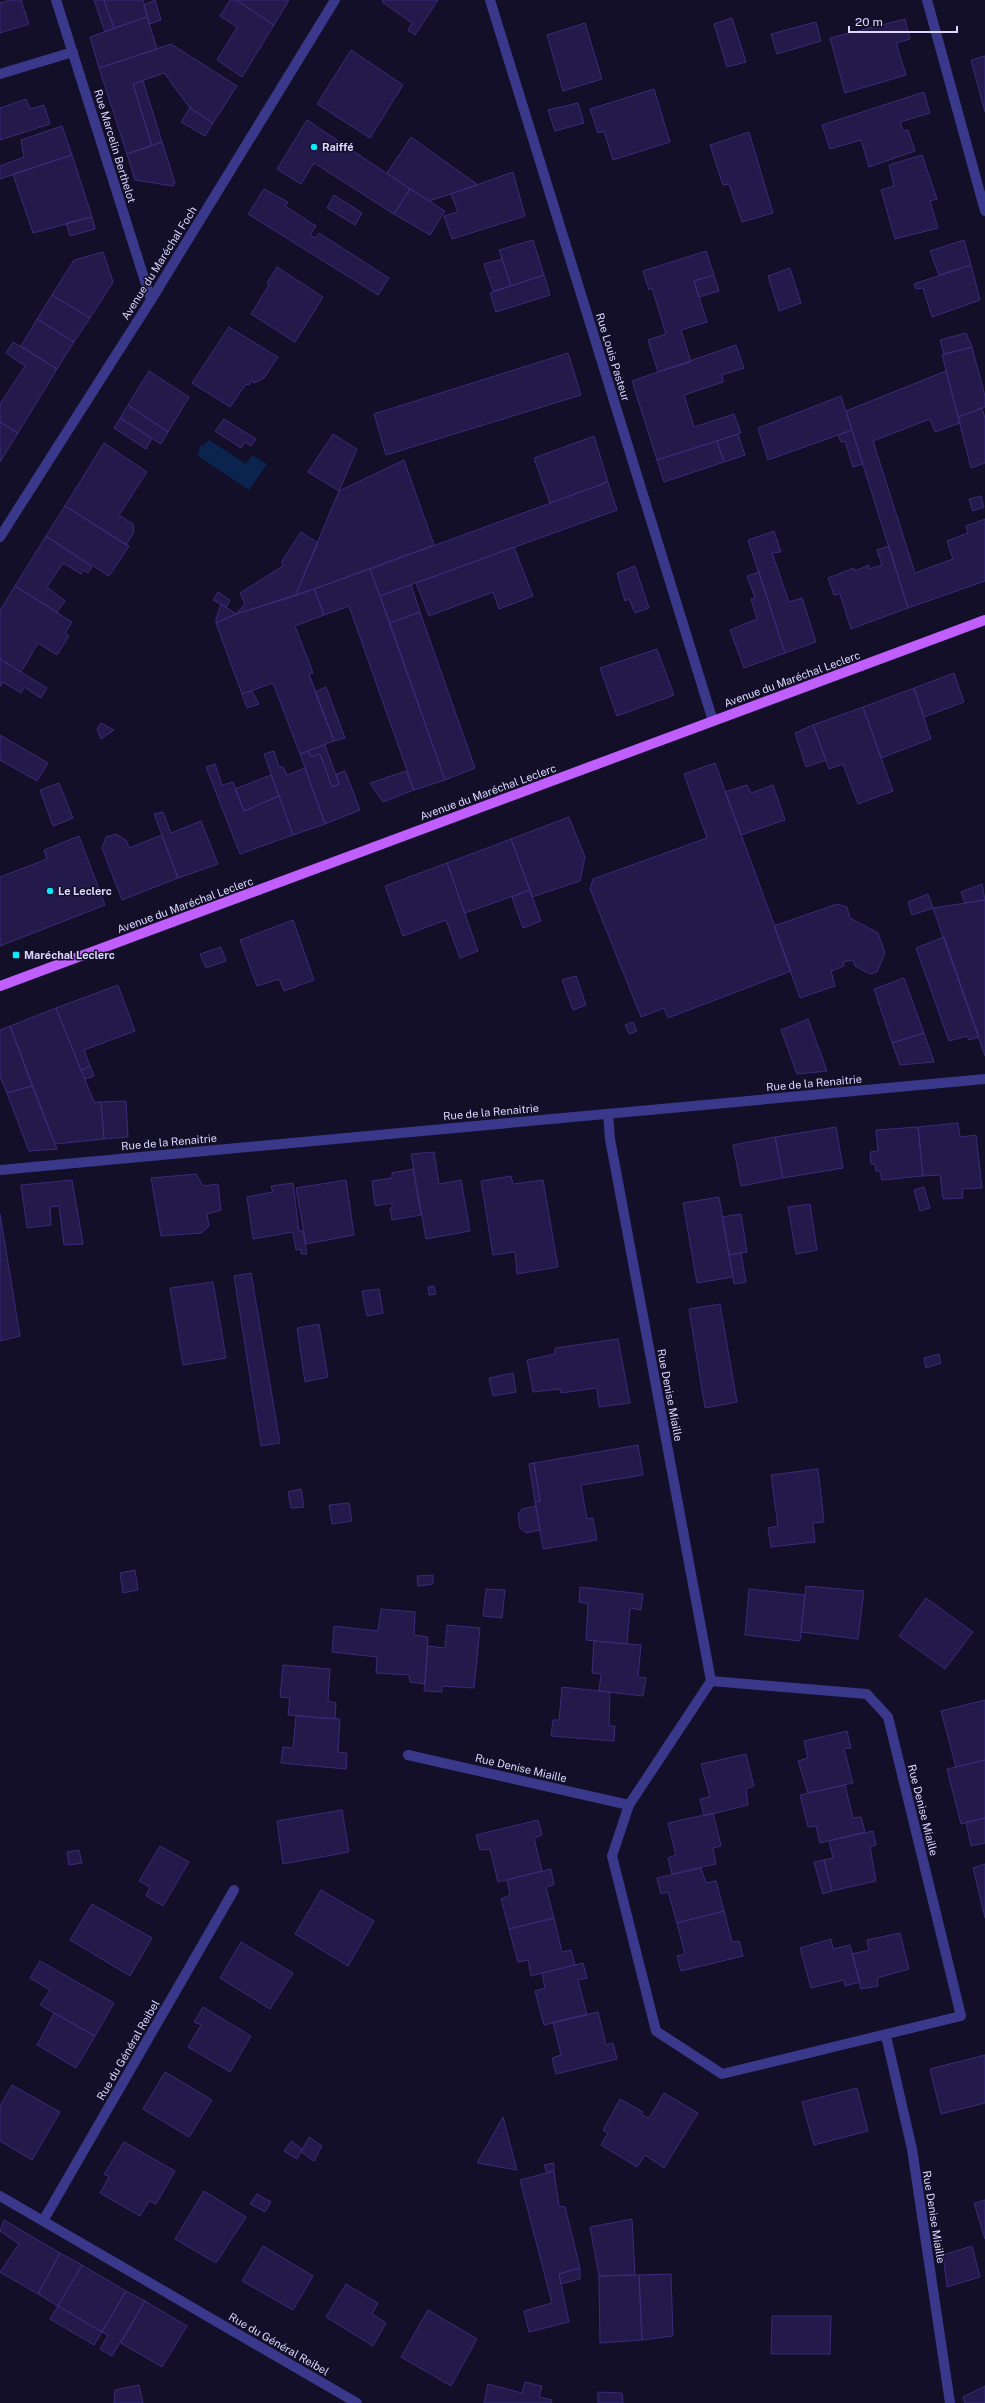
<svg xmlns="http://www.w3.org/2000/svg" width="985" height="2403" font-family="'Public Sans',sans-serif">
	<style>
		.water { fill: #0a244d }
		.building { fill: #231a4b; stroke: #392b78 }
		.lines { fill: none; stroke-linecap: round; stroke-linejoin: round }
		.minor { stroke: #3a388a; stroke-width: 10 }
		.tertiary { stroke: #3a388a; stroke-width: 10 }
		.primary { stroke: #c05eff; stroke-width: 10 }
		.poi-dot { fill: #03eaff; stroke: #130f29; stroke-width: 1.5 }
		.labels { text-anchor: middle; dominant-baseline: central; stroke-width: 3; stroke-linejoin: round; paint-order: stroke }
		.street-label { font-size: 11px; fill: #dbd7ff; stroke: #130f29 }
		.poi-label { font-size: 11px; font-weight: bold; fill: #dbd7ff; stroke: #130f29; text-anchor: start }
	</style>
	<rect width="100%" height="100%" fill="#130f29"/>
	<path class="water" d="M209,440L246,464L252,455L267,464L249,490L198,456L200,445H204Z"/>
	<path class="building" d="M11,0H21L29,24L0,33V3Z
		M94,0H104L114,28L105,32Z
		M104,0H143L147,17L114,28Z
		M155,0L161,20L150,24L144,5Z
		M230,0H236L274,25L242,77L217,60L237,27L220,16Z
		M236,0H289L274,25Z
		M383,0H438L415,35L408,30L412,23L382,2Z
		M147,17L157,49L99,68L90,37Z
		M732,18L746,62L727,67L714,24Z
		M905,19L910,39L896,43L906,75L845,93L830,38Z
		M816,22L821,41L777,54L771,34Z
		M585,23L602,79L563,91L547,35Z
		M171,44L237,86L213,123L190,108L164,73L133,84L152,146L127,154L99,68Z
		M351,50L403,85L370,138L317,104Z
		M985,56V112L971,60Z
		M143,81L162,142L152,146L133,84Z
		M654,89L670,142L613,160L604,131L598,133L590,109Z
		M924,92L930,113L900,122L903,131L908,130L915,151L869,167L861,140L830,149L822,125Z
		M26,99L30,109L44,105L50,124L0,140V108Z
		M578,103L584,123L555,131L548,110Z
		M190,108L213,123L205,136L181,122Z
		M307,120L410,189L394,214L314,163L301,184L277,169Z
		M62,126L72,155L0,179V166L24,157L21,140Z
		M749,132L773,213L742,222L729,184L723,185L710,145Z
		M411,137L478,185L429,201L410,189L387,173Z
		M162,142L175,183L173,186L135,180L127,154Z
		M72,155L92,217L33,233L13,174Z
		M922,155L937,199L930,201L938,228L895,239L881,190L894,186L889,165Z
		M513,172L525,216L452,239L444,216L458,212L451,194Z
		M264,189L288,202L285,206L316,226L310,235L315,238L319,233L389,278L378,295L248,214Z
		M410,189L445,211L430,235L394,214Z
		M334,195L362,213L355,225L327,208Z
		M92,217L95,229L70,236L66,223Z
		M533,240L544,275L511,286L499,250Z
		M964,240L971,265L939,275L930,251Z
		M706,251L714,275L694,281L707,322L681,330L691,362L658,372L648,340L666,334L652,288L649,290L643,271Z
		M103,252L113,282L90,318L52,295L74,260Z
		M502,259L511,286L493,291L484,264Z
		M971,265L980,300L932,317L923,288L916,289L914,284Z
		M277,267L323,297L295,342L251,314L269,285L267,283Z
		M790,268L801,303L779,311L768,276Z
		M544,275L550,295L496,312L490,293Z
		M714,275L719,291L699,297L694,281Z
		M52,295L90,318L74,342L37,319Z
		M37,319L74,342L57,369L21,346Z
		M229,327L278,357L264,378L254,383L252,380L249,385L246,384L230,407L192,383Z
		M966,333L972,347L944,354L940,340Z
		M13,342L57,369L18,433L0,422V404L25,366L6,353Z
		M736,345L744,368L722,375L723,382L684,395L694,427L734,414L741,433L657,460L632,381Z
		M972,347L985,396V407L958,417L942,355Z
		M568,353L581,395L386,455L374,414Z
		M149,371L189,397L168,432L128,405Z
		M946,371L960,423L935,432L930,419L873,441L915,573L953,559L947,541L968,533L966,526L985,519V581L908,608L846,411Z
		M841,396L852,430L768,460L758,428Z
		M128,405L168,432L161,444L120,418Z
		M982,408L985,418V463L971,468L958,417Z
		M120,418L152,438L146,449L114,428Z
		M224,419L256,439L251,446L245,442L241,448L215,431Z
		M0,422L18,433L0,462Z
		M852,430L863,464L853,467L845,441L841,442L838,435Z
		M333,434L357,449L339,491L308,472Z
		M738,434L745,455L724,462L717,441Z
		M594,436L608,482L550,503L534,458Z
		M717,441L724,462L664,482L657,460Z
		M104,443L147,472L119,515L133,524L134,532L126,545L65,506Z
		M404,460L434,545L295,596L339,491Z
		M608,482L617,510L380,596L370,569Z
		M981,496L984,507L973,511L969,499Z
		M65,506L129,546L109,576L46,536Z
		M774,531L781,552L772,553L789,602L802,598L816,642L785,653L748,540Z
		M301,532L318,543L295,596L236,614L245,604L240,593L283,566L282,561Z
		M46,536L92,567L88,573L84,570L81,574L63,563L47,587L65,601L57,612L15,586Z
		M889,546L908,608L851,629L840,594L834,595L828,578L854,568L855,571L869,565V569L882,565L877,550Z
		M514,547L533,596L499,609L493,592L429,616L416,583Z
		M635,566L649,608L635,613L629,599L625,601L617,573Z
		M370,569L445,780L414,790L349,606L324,615L314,589Z
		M759,572L785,653L744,668L730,630L757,619L751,599L755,598L747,576Z
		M411,585L420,612L390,623L380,596Z
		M15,586L72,622L65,633L69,636L57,655L38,643L21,672L0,659V611Z
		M314,589L324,615L295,626L313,673L309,674L334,741L300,754L273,683L242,694L216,623L236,614Z
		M218,592L230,600L226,607L213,600Z
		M221,604L236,614L216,623V619Z
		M420,612L475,768L445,780L390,623Z
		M657,649L674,695L617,716L600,668Z
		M0,659L47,688L41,698L24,687L21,693L3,682L0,687Z
		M954,673L964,702L924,717L914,688Z
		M326,687L345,738L334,741L315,692Z
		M914,688L931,739L881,758L863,707Z
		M252,691L259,704L247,708L242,694Z
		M863,707L893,791L858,804L843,764L829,769L813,725Z
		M101,723L114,730L101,739L97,729Z
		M813,725L826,760L806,767L795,733Z
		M0,735L48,763L37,781L0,760Z
		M325,745L339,784L332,787L320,754L311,757L308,751Z
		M274,751L279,767H283L287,775L305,768L325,824L293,835L264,754Z
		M308,751L311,757L320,754L332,787L339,784L336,774L345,771L360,810L325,824L300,754Z
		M715,763L791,971L668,1018L664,1008L641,1017L590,889L593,879L707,838L684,774Z
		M215,764L222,785L233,782L244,811L279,796L293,835L240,854L206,767Z
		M406,771L414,790L383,802L370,783Z
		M271,775L279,796L244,811L235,789Z
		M59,783L73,818L53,826L40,790Z
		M747,785L751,793L773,785L785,820L741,835L725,792Z
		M163,812L171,833L201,821L218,864L178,878L154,814Z
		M569,817L585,857L580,881L532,897L511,839Z
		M116,834L126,840L129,848L162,835L178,878L122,900L102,848L106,837Z
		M79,836L105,905L0,946V877L47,859L44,850Z
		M511,839L530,890L465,913L447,863Z
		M447,863L478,951L460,958L446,920L403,936L385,886Z
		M982,884L985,900L965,903L961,892Z
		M530,890L541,921L523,928L512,897Z
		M928,894L933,908L912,915L908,902Z
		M985,900V1056L933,908Z
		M837,904L847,907L850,918L878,933L885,953L877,972L870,974L855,966L853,960L843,962L844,966L831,971L835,986L800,998L774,926Z
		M293,920L314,980L284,991L279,979L257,986L240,940Z
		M944,937L979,1037L969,1040L967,1036L949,1041L916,948Z
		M221,947L226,961L206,968L200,954Z
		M576,976L586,1005L573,1010L562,980Z
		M904,978L924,1033L892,1043L874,989Z
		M118,985L135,1031L84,1050L90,1066L81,1070L56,1008Z
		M56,1008L94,1102H101L104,1139L55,1144L10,1026Z
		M808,1019L827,1071L797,1074L781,1030Z
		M633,1022L637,1031L629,1034L625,1025Z
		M10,1026L32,1086L7,1093L0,1077V1030Z
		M924,1033L934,1062L900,1065L892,1043Z
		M90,1066L94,1076L85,1079L81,1070Z
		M32,1086L55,1144L57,1149L29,1151L7,1093Z
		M126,1101L128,1137L104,1139L101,1102Z
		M958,1123L960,1137L976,1135L982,1188L962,1189L963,1198L943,1199L940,1175L923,1176L918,1127Z
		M836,1127L843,1168L783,1178L775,1137Z
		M918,1127L923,1176L882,1180L880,1171H876L875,1164H871L870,1152L878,1151L876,1130Z
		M775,1137L783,1178L741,1186L733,1145Z
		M434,1152L439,1184L461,1180L470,1231L426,1239L411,1154Z
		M413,1169L421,1215L392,1220L390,1208H392V1203L375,1206L372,1181L392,1178V1173Z
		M196,1174L203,1186L218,1184L221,1210L207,1214L209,1226L201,1233L161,1236L151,1178Z
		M511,1176L513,1184L543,1180L558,1267L517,1274L515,1252L493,1255L481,1181Z
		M72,1180L83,1244L64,1245L59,1206L50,1207L51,1225L27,1228L21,1185Z
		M346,1180L354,1235L306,1244L296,1188Z
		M293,1183L299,1231H303L307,1254H301V1249L296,1250L293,1232L253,1239L247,1197L273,1192L271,1186Z
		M924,1187L930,1208L920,1211L914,1190Z
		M719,1197L733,1277L697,1283L683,1203Z
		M810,1204L817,1250L796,1254L788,1207Z
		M0,1214L20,1336L0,1341Z
		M741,1214L747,1252L729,1255L722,1217Z
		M741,1253L746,1282L734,1284L729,1255Z
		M251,1273L280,1443L261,1446L234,1276Z
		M213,1282L226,1358L183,1365L170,1288Z
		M434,1286L436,1294L429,1295L428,1287Z
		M379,1289L383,1313L367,1316L362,1291Z
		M720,1304L737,1402L705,1408L689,1309Z
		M319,1324L328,1377L305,1382L297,1328Z
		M618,1339L630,1403L599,1407L597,1388L561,1393L560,1389L533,1392L527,1360L555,1354V1348Z
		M939,1354L941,1363L926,1368L924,1358Z
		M513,1373L516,1392L493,1396L489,1378Z
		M638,1445L643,1475L581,1485L587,1519L593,1518L597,1540L543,1549L535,1502L540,1501L534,1463Z
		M534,1463L540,1501L535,1502L529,1464Z
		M818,1469L824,1522L813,1523L815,1542L771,1547L768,1528L778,1526L771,1475Z
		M301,1489L304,1507L291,1508L288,1492Z
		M349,1503L352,1521L332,1524L329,1505Z
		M536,1506L540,1530L526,1533L520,1528L518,1514L522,1509Z
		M135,1570L138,1590L123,1593L120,1573Z
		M433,1575V1584L418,1586L417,1576Z
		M806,1586L864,1591L858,1639L801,1632Z
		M580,1587L643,1594L641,1610L630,1608L627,1644L586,1640L588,1604L579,1602Z
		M486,1589L505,1590L502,1618L483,1616Z
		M749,1589L805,1595L800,1641L745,1635Z
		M926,1598L973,1632L945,1669L899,1636Z
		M381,1609L415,1612L414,1635L428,1637L425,1684L410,1682L409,1675L376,1673L377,1657L332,1652L334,1626L378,1631Z
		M447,1625L480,1628L474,1688L442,1686V1692L424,1691L428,1646L445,1648Z
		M594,1641L641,1645L638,1677L646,1678L643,1696L599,1691L601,1674L592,1673Z
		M283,1665L330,1669L328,1701L336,1703L335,1719L288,1715L290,1698L280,1697Z
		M562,1687L610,1692L609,1726H615L614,1741L551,1736L553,1720H559Z
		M985,1700V1760L956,1767L941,1711Z
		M296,1716L340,1719L338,1752L347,1753L346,1769L281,1763L283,1747L293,1748Z
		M847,1731L851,1748L844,1749L853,1783L808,1793L798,1761L808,1758L804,1741Z
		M746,1754L754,1786L746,1789L748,1805L704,1816L700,1799L710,1797L701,1764Z
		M985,1760V1818L961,1824L947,1769Z
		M845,1785L853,1818L861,1817L865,1832L820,1843L816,1826L808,1827L800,1795Z
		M342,1810L349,1852L283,1864L277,1821Z
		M713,1813L721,1846L713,1848L716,1864L672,1874L668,1858L676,1855L668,1823Z
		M985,1818V1843L971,1846L966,1822Z
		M538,1820L542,1835L534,1838L542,1871L498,1882L490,1849L480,1850L476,1835Z
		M873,1831L876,1845L870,1847L876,1881L832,1891L824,1860L833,1858L829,1841Z
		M160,1846L189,1862L163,1906L146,1896L150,1887L139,1881Z
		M79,1850L82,1863L69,1865L67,1852Z
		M824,1860L832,1891L823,1894L814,1862Z
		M985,1864V1918L973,1868Z
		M701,1868L706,1883L716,1881L724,1911L677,1923L668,1892L661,1894L657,1878Z
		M551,1869L554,1885L546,1887L554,1918L509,1929L501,1899L510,1895L507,1880Z
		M321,1890L374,1921L348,1966L295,1934Z
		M92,1904L152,1938L130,1976L70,1940Z
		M724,1911L732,1942L739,1941L743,1956L681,1971L677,1956L685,1954L677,1923Z
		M554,1918L562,1952L571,1950L575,1965L531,1976L528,1960L518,1962L509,1929Z
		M900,1933L909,1969L877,1978L878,1986L861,1989L852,1954L869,1950L867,1940Z
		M831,1939L833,1949L850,1945L860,1982L845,1986L844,1980L811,1988L800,1948Z
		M241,1942L293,1973L270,2009L220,1978Z
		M40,1961L114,2003L95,2036L40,2005L50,1990L30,1978Z
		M583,1963L587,1978L578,1980L587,2015L544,2025L535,1991L545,1988L542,1973Z
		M203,2007L251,2036L230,2072L188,2047L201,2025L194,2022Z
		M598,2012L606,2045L613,2043L617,2059L556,2074L552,2058L561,2055L553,2022Z
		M54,2013L95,2036L76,2068L37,2045Z
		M985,2055V2103L941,2114L930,2069Z
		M165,2072L212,2100L189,2137L143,2109Z
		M12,2085L60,2112L32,2160L0,2141V2106Z
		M857,2088L868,2131L814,2145L802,2102Z
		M664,2093L698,2113L664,2168L645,2155L637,2167L601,2145L608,2133L603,2130L620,2099L643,2112L641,2115L649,2118Z
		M503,2117L517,2170L477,2163Z
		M309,2137L322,2146L314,2161L301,2152Z
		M291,2141L302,2149L297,2159L284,2151Z
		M124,2142L175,2171L156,2204L149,2201L140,2216L100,2193L109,2177L104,2174Z
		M554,2163V2171L547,2173L544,2165Z
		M554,2171L559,2206L565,2207L580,2268L559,2274L569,2322L529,2332L524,2311L552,2303L520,2180Z
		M204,2191L246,2217L216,2263L175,2239Z
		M257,2194L271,2202L265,2212L250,2204Z
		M985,2200V2239L974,2203Z
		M632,2219L635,2275L599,2276L590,2227Z
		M4,2220L60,2253L38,2294L0,2272L19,2244L0,2231Z
		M263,2246L313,2276L293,2310L242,2281Z
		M972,2246L980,2277L947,2287L943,2255Z
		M60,2253L82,2265L58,2306L38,2294Z
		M82,2265L126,2291L102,2332L58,2306Z
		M580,2268V2279L561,2284L559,2274Z
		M671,2274L673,2336L642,2340L639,2275Z
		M635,2275H639L642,2340L600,2343L599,2276Z
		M346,2284L378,2303L372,2314L386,2323L373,2346L326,2317Z
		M126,2291L145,2301L112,2356L100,2349L108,2335L102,2332Z
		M145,2301L187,2326L162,2367L121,2343Z
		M58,2306L102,2332L94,2345L50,2319Z
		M428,2310L477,2339L451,2386L401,2357Z
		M772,2316H831L830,2354H771Z
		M525,2382L542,2386L539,2397L552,2400L551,2403H484L488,2384L522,2393Z
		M139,2385L143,2403H114L115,2390Z
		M985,2386V2403H965L963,2397Z
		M598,2392L622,2393L623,2403H598Z"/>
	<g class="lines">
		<path class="minor" d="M56,0L151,300
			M490,0L713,721
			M927,0L985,211
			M0,74L73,52
			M608,1114L610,1139L711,1681L867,1694L888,1717L961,2016L722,2074L656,2031L612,1856L629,1805L711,1681
			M0,1170L985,1079
			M408,1755L629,1805
			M886,2036L912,2149L950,2403
			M0,2196L357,2403
			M43,2221L234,1890"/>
		<path class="tertiary" d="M0,537L151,300L335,0"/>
		<path class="primary" d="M0,986L985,620"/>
	</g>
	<g class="poi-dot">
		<circle cx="314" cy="147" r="4"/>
		<circle cx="50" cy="891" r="4"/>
		<rect x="12" y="951" width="8" height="8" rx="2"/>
	</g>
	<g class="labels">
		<g class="street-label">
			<text transform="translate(115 146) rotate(73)">Rue Marcelin Berthelot</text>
			<text transform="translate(159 263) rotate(-58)">Avenue du Maréchal Foch</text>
			<text transform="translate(613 357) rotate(73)">Rue Louis Pasteur</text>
			<text transform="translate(792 679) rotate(-20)">Avenue du Maréchal Leclerc</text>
			<text transform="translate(488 792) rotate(-20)">Avenue du Maréchal Leclerc</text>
			<text transform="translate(185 905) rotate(-20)">Avenue du Maréchal Leclerc</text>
			<text transform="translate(814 1083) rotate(-5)">Rue de la Renaitrie</text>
			<text transform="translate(491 1112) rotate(-5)">Rue de la Renaitrie</text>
			<text transform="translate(169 1142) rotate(-5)">Rue de la Renaitrie</text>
			<text transform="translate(670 1395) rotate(79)">Rue Denise Miaille</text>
			<text transform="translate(521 1768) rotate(13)">Rue Denise Miaille</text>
			<text transform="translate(923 1810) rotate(76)">Rue Denise Miaille</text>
			<text transform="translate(128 2050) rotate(-60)">Rue du Général Reibel</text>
			<text transform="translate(934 2217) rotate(81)">Rue Denise Miaille</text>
			<text transform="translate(279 2344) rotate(30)">Rue du Général Reibel</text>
		</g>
		<g class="poi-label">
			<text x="322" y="147">Raiffé</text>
			<text x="58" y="891">Le Leclerc</text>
			<text x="24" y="955">Maréchal Leclerc</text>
		</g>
	</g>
	<path d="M849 26v6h108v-6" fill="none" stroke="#dbd7ff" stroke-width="2"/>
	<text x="855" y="26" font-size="12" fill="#dbd7ff" stroke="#130f29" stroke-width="3" paint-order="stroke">20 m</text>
</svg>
